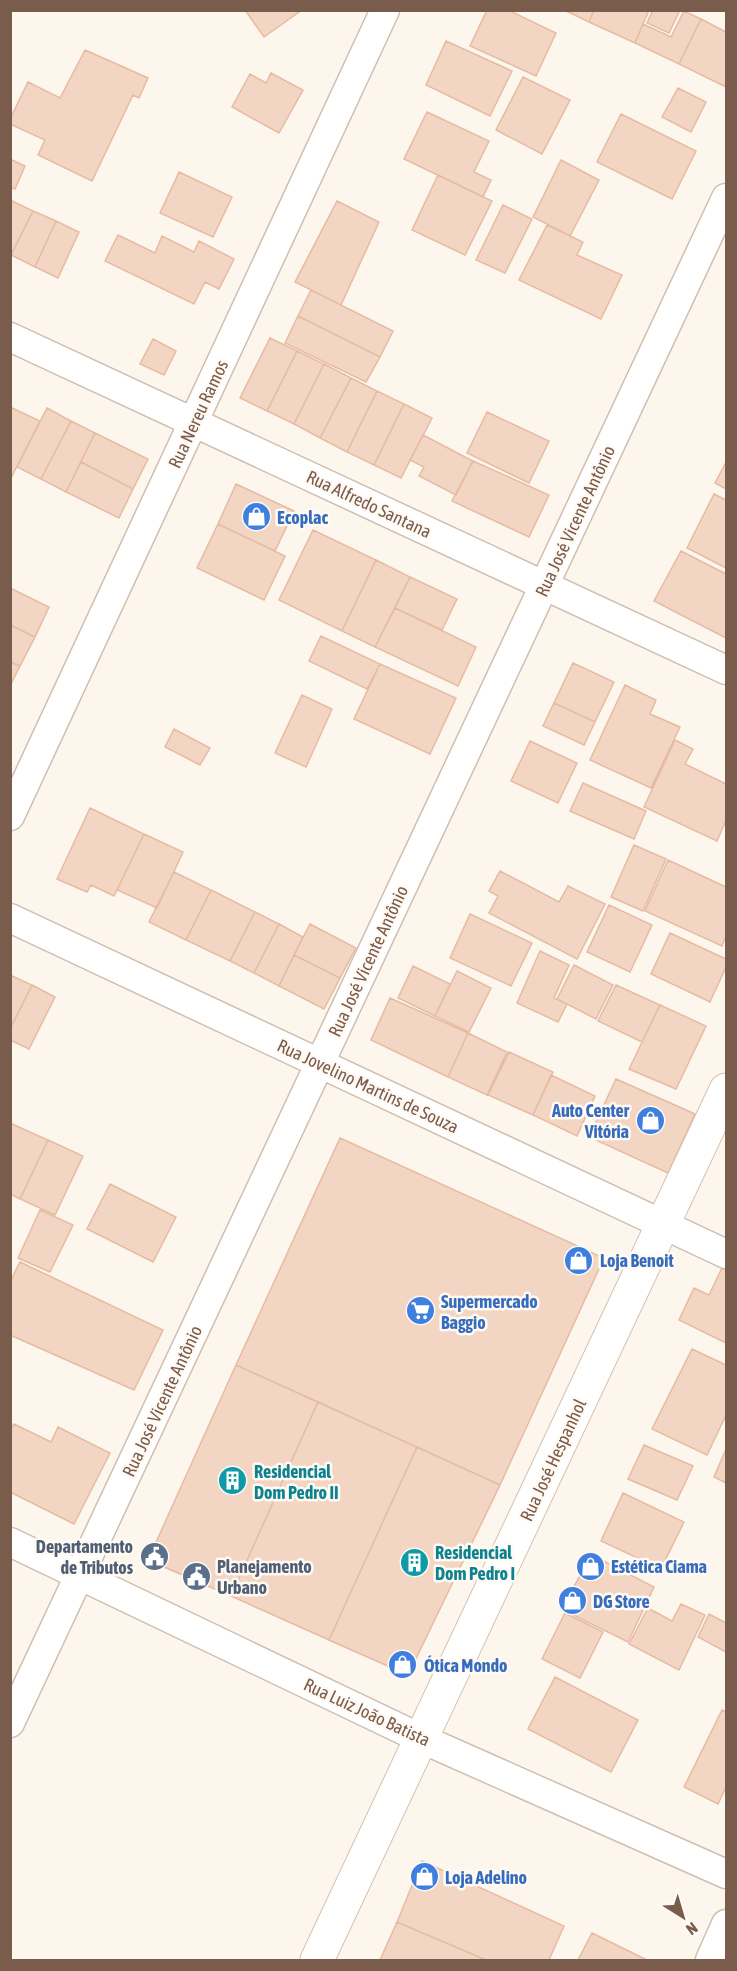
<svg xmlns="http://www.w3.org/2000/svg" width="737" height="1971" font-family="'Asap Condensed',sans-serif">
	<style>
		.building { fill: #f3d5c3; stroke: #e6bba3; stroke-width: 1.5 }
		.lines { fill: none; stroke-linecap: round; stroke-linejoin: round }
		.minor-casing { stroke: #d1beb0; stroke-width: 31 }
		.secondary-casing { stroke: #d6c0b0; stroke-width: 35 }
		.minor { stroke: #fff; stroke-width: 28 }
		.secondary { stroke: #fff; stroke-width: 33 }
		.labels { text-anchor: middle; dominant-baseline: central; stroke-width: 5; stroke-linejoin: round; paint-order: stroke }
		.street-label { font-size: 18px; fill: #7a5c4d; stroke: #fffaf3 }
		.shop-label { font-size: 18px; font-weight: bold; fill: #366cbe; stroke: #fffaf3; text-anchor: start }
		.culture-label { font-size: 18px; font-weight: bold; fill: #0d838f; stroke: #fffaf3; text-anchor: start }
		.service-label { font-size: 18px; font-weight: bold; fill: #4e5e75; stroke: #fffaf3; text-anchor: end }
	</style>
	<rect width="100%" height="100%" fill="#fdf6ec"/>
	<path class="building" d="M245,10H298L299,12L264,37Z
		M487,10H508L556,33L536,76L470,46Z
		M564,10H594L589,22Z
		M594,10H649L635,43L589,22Z
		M653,10H680L669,33L647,23Z
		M684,11L701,19L679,64L635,43L643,24L671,37Z
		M701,19L726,32V87L679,64Z
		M446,41L512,71L490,116L426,85Z
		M85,50L148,78L139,98L133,95L92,181L38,155L45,140L10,124V119L28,82L60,98Z
		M271,73L303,90L279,133L232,107L250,74L266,83Z
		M523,77L570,100L542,154L496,130Z
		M678,88L706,102L691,132L662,117Z
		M427,112L489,141L474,172L491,180L483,197L404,159Z
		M621,114L696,151L672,199L597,162Z
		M10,159L25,166L15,189L10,187Z
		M561,160L599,180L570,236L533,217Z
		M179,172L232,197L213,237L160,213Z
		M438,175L492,201L465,255L412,230Z
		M10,200L33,211L11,255H10Z
		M337,201L379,222L341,305L295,282Z
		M503,205L532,219L505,273L476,260Z
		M33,211L56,221L35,267L11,255Z
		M56,221L79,232L58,278L35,267Z
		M547,225L583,242L577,255L622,275L601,319L519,280Z
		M118,235L155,253L162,236L194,252L199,241L234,259L219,289L205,282L194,304L105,261Z
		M311,290L393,331L380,357L298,316Z
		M298,316L380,357L366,382L285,343Z
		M270,338L297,351L267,411L240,398Z
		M153,339L176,351L164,375L140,364Z
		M297,351L324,364L294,424L267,411Z
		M324,364L351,378L320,438L294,424Z
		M351,378L377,391L347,452L320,438Z
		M377,391L404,404L374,465L347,452Z
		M404,404L432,418L401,478L374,465Z
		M10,407L40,421L10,480Z
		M47,408L71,421L41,479L17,467Z
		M487,412L549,441L529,483L467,453Z
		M71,421L95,433L66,492L41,479Z
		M95,433L148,459L133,489L81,462Z
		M423,435L473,461L456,495L419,476L424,467L410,460Z
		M473,461L549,495L529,537L452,501Z
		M81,462L133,489L119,518L66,492Z
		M726,462V489L715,483Z
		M236,484L294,511L275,551L218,524Z
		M714,494L726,500V568L687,548Z
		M218,524L285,556L264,600L197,568Z
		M313,530L376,560L342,631L279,600Z
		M681,551L726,574V638L654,601Z
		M376,560L410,577L375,647L342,631Z
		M410,577L457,599L442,630L395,608Z
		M10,588L49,607L35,637L10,625Z
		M395,608L476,647L458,686L375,647Z
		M10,625L35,637L20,666L10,662Z
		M321,636L380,664L367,689L309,661Z
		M10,662L20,666L10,686Z
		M573,663L614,682L595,722L554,703Z
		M380,664L456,698L430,754L354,719Z
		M625,685L656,700L650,714L680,727L651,788L590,760Z
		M302,695L332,709L306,767L275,753Z
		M554,703L595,722L584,745L543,726Z
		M174,729L210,748L200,765L165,747Z
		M675,740L693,749L685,764L726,784V820L717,841L644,807Z
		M530,741L577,763L558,803L511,781Z
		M583,783L646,811L634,839L570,811Z
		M90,808L144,834L114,896L91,885L87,892L57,879Z
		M144,834L183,852L157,908L117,890Z
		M634,845L666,859L643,911L611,897Z
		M668,860L726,887V936L722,946L645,911Z
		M500,871L559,902L568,886L605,904L577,959L489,913L498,896L489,891Z
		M174,872L211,890L186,940L149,922Z
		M211,890L255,912L230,961L186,940Z
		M609,905L652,925L630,972L587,952Z
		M255,912L279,924L254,973L230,961Z
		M470,914L532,943L511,986L450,958Z
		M279,924L303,937L279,986L254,973Z
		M310,924L356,948L340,978L294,955Z
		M670,933L726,959V967L710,1002L651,974Z
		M540,951L569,965L554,998L567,1004L558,1022L517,1003Z
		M294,955L340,978L324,1009L279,986Z
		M574,965L613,985L596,1019L557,999Z
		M413,966L450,984L435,1016L398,998Z
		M457,971L491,988L469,1032L435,1016Z
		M10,975L32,985L10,1029Z
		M32,985L55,997L29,1049L10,1040V1029Z
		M616,985L660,1005L642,1042L598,1021Z
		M390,998L468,1033L448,1077L371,1040Z
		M660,1005L706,1026L676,1089L629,1069Z
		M468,1033L507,1052L487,1095L448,1077Z
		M509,1052L553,1072L533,1115L488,1095Z
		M551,1075L595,1096L577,1136L533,1115Z
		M616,1079L695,1114L668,1173L589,1137Z
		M10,1123L48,1140L20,1199L10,1194Z
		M340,1138L604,1258L500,1485L236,1365Z
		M48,1140L83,1156L55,1215L20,1199Z
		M110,1184L176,1217L153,1262L87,1229Z
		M40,1210L73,1225L50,1272L18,1258Z
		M20,1262L163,1330L134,1390L10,1335V1282Z
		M722,1268L726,1270V1343L679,1320L694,1288L709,1295Z
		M692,1349L726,1365V1415L707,1455L652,1429Z
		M236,1365L318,1402L231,1596L148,1560Z
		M318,1402L417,1447L329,1640L231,1596Z
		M14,1424L51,1442L58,1427L110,1453L74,1524L10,1492V1431Z
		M644,1445L693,1466L677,1500L628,1479Z
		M417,1447L500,1485L408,1675L329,1640Z
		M726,1449V1483L714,1477Z
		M623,1493L684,1522L661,1569L601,1541Z
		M592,1555L654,1587L628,1642L561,1609Z
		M681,1604L705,1615L679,1670L629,1644L648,1608L672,1621Z
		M565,1613L603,1632L580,1678L542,1659Z
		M709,1614L726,1623V1652L698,1637Z
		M555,1677L638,1720L611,1772L528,1729Z
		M722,1710L726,1712V1787L718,1804L684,1787Z
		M422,1861L564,1926L549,1960H486L397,1922Z
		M397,1922L486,1960H380Z
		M592,1933L647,1960H578Z"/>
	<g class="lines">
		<defs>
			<path id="minor" d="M10,337L726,670
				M10,816L385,10
				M10,918L726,1254
				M10,1542L422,1739L726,1874
				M10,1723L726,198
				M710,1960L726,1924"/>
			<path id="secondary" d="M317,1960L726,1090"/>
		</defs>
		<use href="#minor" class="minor-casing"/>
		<use href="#secondary" class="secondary-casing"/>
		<use href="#minor" class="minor"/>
		<use href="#secondary" class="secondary"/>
	</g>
	<defs>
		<symbol id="shop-disc" viewBox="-11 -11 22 22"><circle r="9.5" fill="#3f7fe0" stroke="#fffaf3"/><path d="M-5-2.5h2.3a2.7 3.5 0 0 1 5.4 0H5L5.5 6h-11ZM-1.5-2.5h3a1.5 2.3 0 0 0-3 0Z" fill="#fff"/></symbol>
		<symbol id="supermarket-disc" viewBox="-11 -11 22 22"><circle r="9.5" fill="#3f7fe0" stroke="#fffaf3"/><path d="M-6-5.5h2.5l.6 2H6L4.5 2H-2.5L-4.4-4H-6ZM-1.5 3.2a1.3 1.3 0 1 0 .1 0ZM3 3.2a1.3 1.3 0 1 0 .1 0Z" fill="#fff"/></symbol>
		<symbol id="building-disc" viewBox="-11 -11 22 22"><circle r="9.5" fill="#0f9aa8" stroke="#fffaf3"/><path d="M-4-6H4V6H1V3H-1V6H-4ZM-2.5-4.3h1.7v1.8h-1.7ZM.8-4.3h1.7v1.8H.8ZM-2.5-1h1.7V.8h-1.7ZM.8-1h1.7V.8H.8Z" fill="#fff"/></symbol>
		<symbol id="civic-disc" viewBox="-11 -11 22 22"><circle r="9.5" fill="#5c6f8a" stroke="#fffaf3"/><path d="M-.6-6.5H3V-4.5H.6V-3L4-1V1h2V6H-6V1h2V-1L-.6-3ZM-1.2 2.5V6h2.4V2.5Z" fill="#fff"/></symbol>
	</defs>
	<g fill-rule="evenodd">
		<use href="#shop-disc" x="240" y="500" width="33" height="33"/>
		<use href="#shop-disc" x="634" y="1104" width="33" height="33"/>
		<use href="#shop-disc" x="562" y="1244" width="33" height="33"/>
		<use href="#supermarket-disc" x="404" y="1294" width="33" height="33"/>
		<use href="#building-disc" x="216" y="1464" width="33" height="33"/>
		<use href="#civic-disc" x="138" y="1540" width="33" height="33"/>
		<use href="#building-disc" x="398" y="1546" width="33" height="33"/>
		<use href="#shop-disc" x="574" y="1550" width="33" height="33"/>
		<use href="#civic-disc" x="180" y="1560" width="33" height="33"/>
		<use href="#shop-disc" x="556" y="1584" width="33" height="33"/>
		<use href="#shop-disc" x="386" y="1648" width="33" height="33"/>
		<use href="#shop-disc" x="408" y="1860" width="33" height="33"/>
	</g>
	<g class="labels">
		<g class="street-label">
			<text transform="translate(198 414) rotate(-65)">Rua Nereu Ramos</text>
			<text transform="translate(369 504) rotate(25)">Rua Alfredo Santana</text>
			<text transform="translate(575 521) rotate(-65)">Rua José Vicente Antônio</text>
			<text transform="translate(368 961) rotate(-65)">Rua José Vicente Antônio</text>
			<text transform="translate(368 1086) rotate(25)">Rua Jovelino Martins de Souza</text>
			<text transform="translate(162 1401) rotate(-65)">Rua José Vicente Antônio</text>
			<text transform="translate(553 1460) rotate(-65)">Rua José Hespanhol</text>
			<text transform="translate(367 1712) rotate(25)">Rua Luiz João Batista</text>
		</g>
		<g class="shop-label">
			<text x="277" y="517">Ecoplac</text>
			<text x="629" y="1110" text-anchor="end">Auto Center<tspan x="629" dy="21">Vitória</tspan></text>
			<text x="600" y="1260">Loja Benoit</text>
			<text x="441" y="1301">Supermercado<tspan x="441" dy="21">Baggio</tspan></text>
			<text x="611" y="1566">Estética Ciama</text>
			<text x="593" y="1601">DG Store</text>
			<text x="424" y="1665">Ótica Mondo</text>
			<text x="445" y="1877">Loja Adelino</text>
		</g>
		<g class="culture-label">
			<text x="254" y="1471">Residencial<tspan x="254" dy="21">Dom Pedro II</tspan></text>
			<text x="435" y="1552">Residencial<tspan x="435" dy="21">Dom Pedro I</tspan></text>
		</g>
		<g class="service-label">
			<text x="133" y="1546">Departamento<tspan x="133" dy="21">de Tributos</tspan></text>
			<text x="217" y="1566" text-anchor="start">Planejamento<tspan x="217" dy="21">Urbano</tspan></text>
		</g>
	</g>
	<rect width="737" height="1971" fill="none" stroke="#7a5c4d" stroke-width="24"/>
	<g transform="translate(683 1917) rotate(143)" stroke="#fffaf3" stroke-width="4.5" paint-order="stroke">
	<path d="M0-4.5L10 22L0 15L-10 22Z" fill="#7a5c4d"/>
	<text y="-9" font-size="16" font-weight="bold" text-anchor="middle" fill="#7a5c4d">N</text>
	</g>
</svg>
